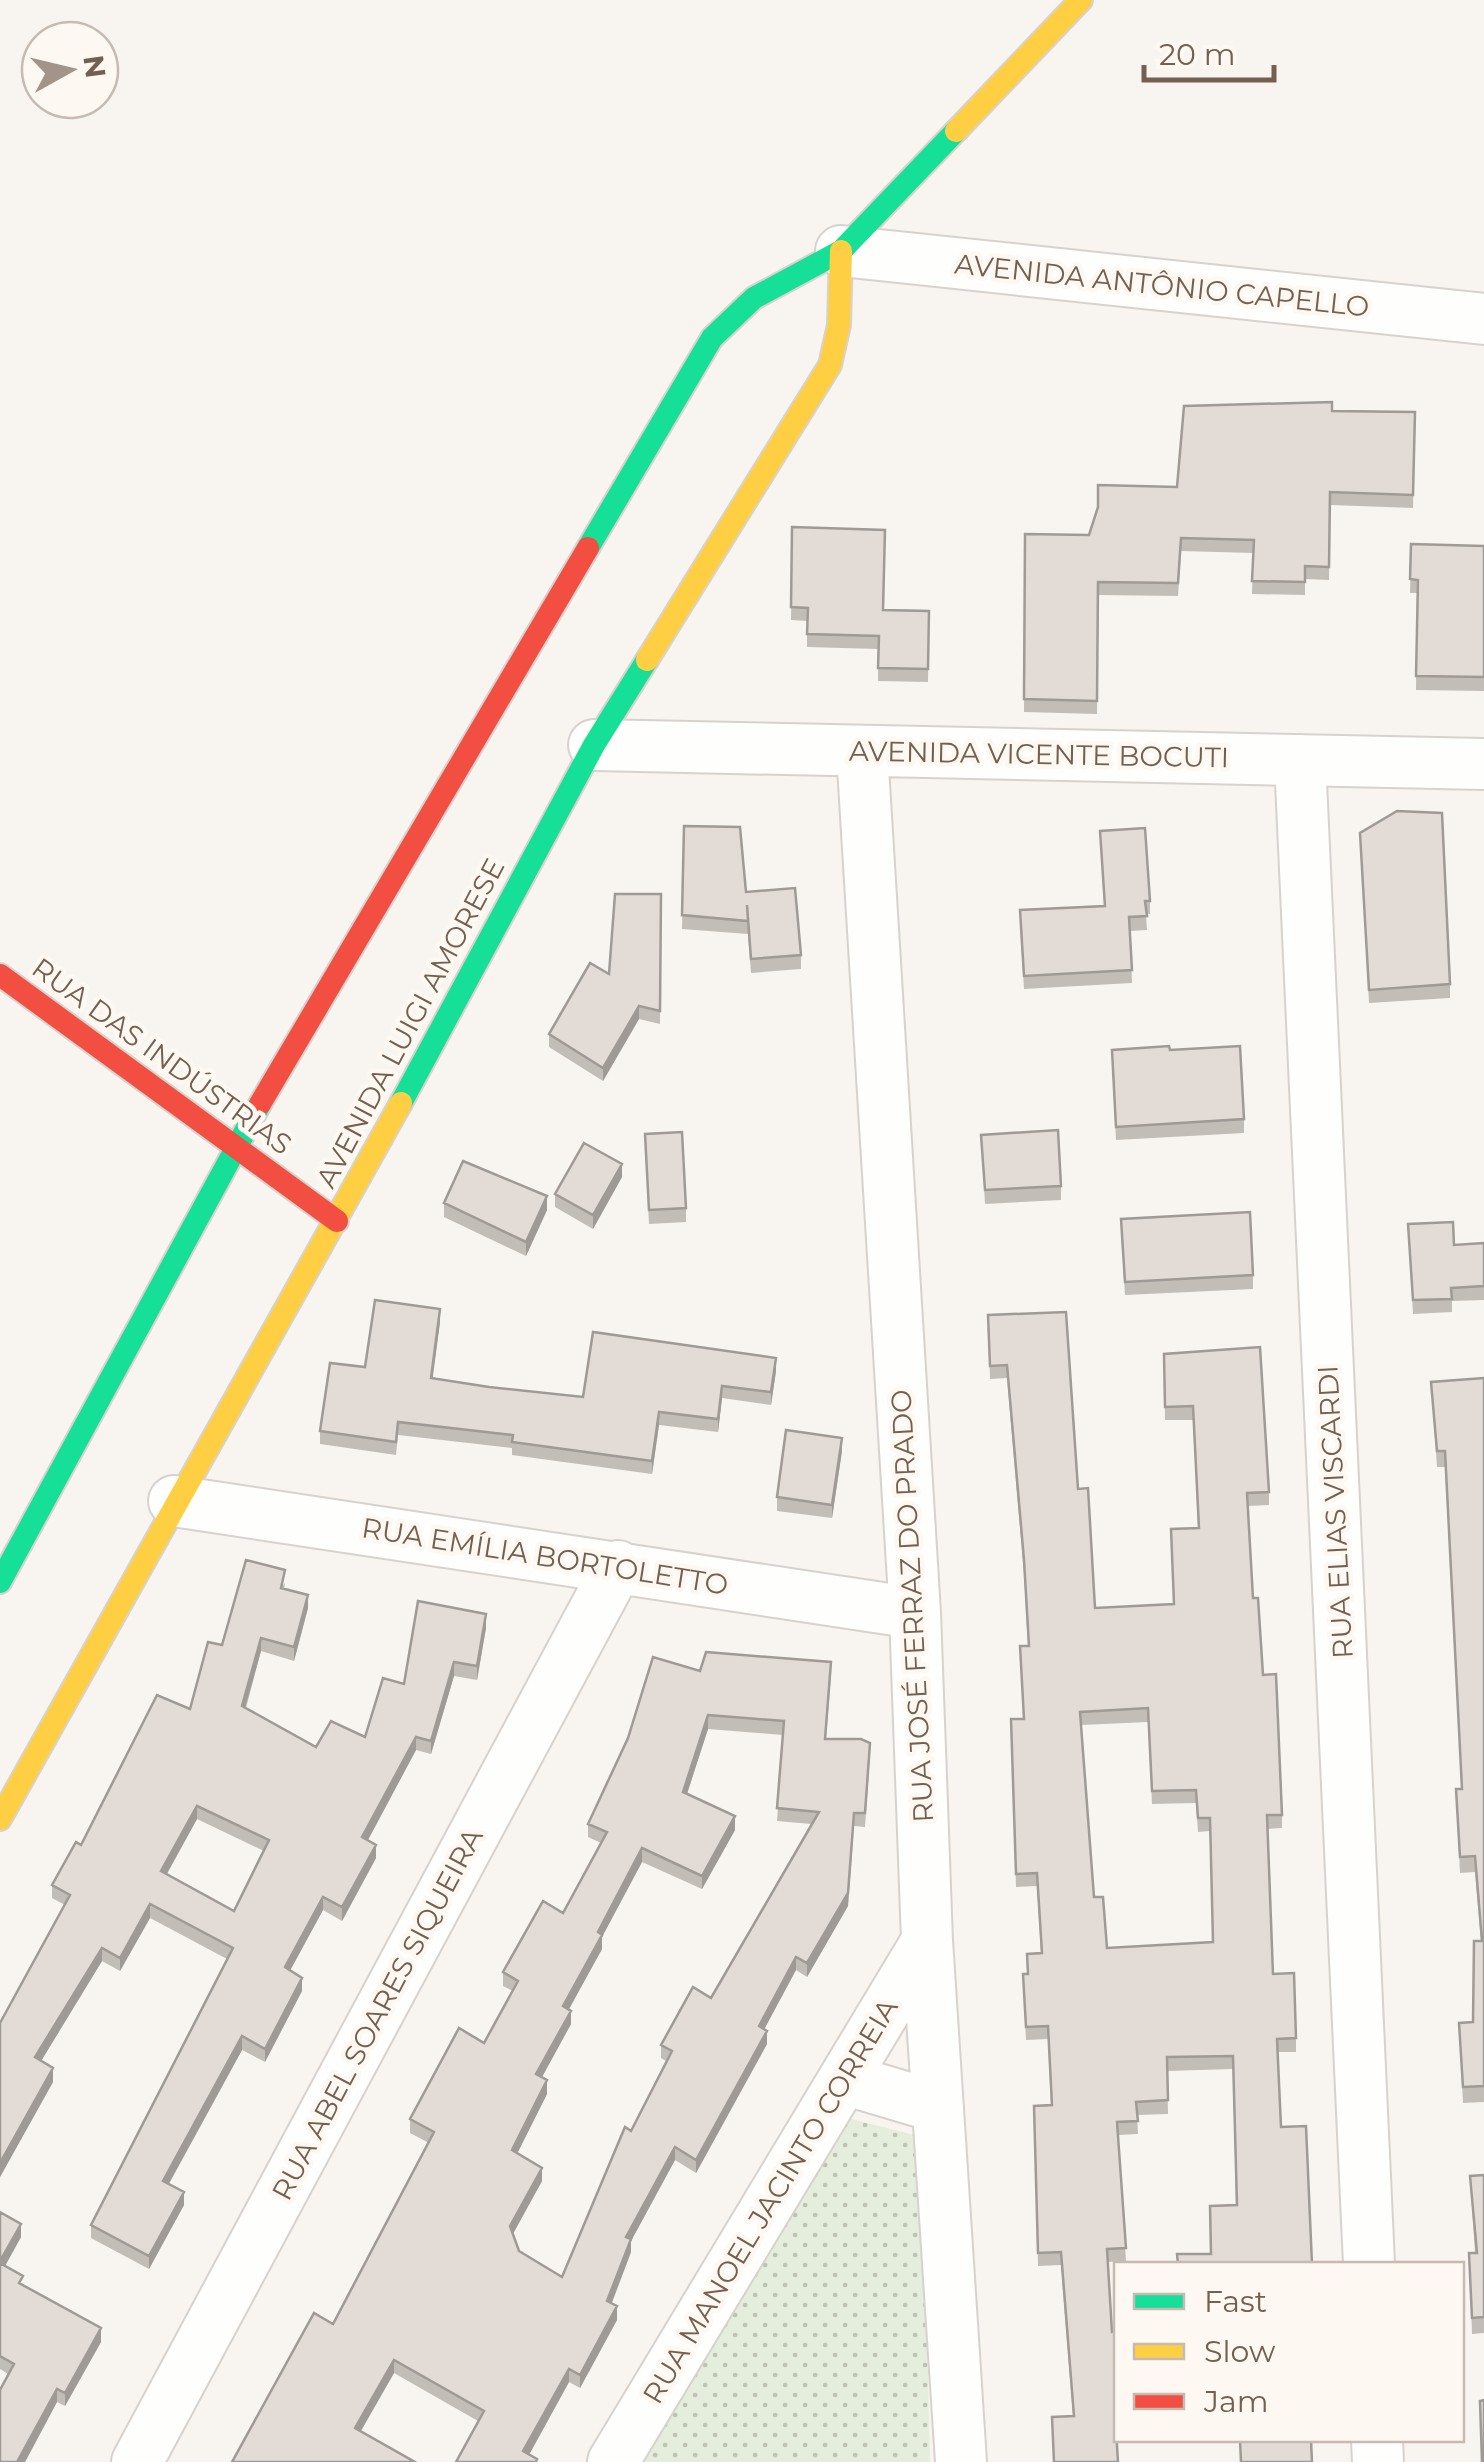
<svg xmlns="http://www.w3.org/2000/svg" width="1484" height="2462" font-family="Montserrat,sans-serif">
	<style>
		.green { fill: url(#green-dots) }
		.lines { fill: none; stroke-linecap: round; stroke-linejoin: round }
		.street-casing { stroke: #d7d2ce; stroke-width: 54 }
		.fast-casing { stroke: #d8d2cd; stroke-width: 26 }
		.slow-casing { stroke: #d8d2cd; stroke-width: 26 }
		.jam-casing { stroke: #d8d2cd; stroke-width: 26 }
		.street { stroke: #fefefd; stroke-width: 50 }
		.fast { stroke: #16e098; stroke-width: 22 }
		.slow { stroke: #ffcf43; stroke-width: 22 }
		.jam { stroke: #f24e42; stroke-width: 22 }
		.wall { fill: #c3bdb8; fill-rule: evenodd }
		.shaded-wall { fill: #9f9a96 }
		.building { fill: #e3dcd6; stroke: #9f9a96; stroke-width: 2.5; fill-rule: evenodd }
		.labels { text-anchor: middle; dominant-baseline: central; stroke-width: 9; stroke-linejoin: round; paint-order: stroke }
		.street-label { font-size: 28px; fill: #745f51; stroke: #fdf9f2 }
	</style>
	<defs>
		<pattern id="green-dots" width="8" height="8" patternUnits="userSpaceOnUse" patternTransform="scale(2.5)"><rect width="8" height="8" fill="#e5eddc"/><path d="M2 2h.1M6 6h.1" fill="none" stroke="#bec3b5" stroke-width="1.8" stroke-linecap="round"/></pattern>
	</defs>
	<rect width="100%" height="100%" fill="#f8f5f0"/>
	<path class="green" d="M828,2113L922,2137L930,2462H635Z"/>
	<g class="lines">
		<defs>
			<path id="street" d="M841,251L1484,319
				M594,745L1484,764
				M862,751L915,1613L927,1941L961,2462
				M1300,760L1369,2264
				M174,1501L915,1613
				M844,2079L938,2107
				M1377,2440L1378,2462
				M137,2462L618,1566
				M613,2462L927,1941"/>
			<path id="fast" d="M588,548L712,338L754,298L841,251L956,131
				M401,1103L594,745L647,660
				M0,1582L260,1104"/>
			<path id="slow" d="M956,131L1081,0
				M647,660L830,365L839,325L841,251
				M0,1819L401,1103"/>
			<path id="jam" d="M0,975L337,1221
				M260,1104L588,548"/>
		</defs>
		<use href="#street" class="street-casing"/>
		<use href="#fast" class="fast-casing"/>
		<use href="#slow" class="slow-casing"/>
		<use href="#jam" class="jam-casing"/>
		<use href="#street" class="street"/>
		<use href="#fast" class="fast"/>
		<use href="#slow" class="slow"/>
		<use href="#jam" class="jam"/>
	</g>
	<path class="wall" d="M1332,411L1415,412L1413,508L1330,505L1329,580L1305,579V595L1252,594L1253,553L1181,551L1178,596L1098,595L1097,714L1024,712L1025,534L1089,535L1177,487Z
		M792,527L884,610L929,611L928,682L878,681V649L807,647V621L791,620Z
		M1411,544L1484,546V691L1416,690L1417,593H1410Z
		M684,826L746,892L801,955V969L751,973L748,934L682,929Z
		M1100,831L1150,901V914H1146L1147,930L1130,931L1132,983L1024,989L1020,924L1104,906Z
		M1360,833L1450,984V998L1369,1003Z
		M661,894L660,1024L639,1019L603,1081L549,1047V1034L609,974Z
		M1112,1063L1244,1119V1133L1116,1140Z
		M981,1135L1061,1186V1200L985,1204Z
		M645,1148L686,1208V1222L649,1224Z
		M622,1177L593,1229L555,1207V1194Z
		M444,1203L547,1210L526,1256L444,1217Z
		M1408,1224L1454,1245L1484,1243V1300L1452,1301V1312L1413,1314Z
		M1121,1233L1253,1275V1289L1125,1295Z
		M988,1315L1078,1489L1095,1608L1173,1604L1198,1528L1193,1420H1165L1164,1354L1269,1492V1505L1248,1506L1253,1598L1282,1815V1828L1267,1829L1273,1974L1296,2038V2052H1278L1281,2127L1211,2254L1236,2205L1233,2069L1167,2071L1168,2114L1137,2115L1138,2134L1118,2135L1126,2261L1108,2262L1112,2332L1116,2331V2426L1118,2462H1054L1052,2417L1073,2416L1061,2265L1038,2266L1034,2106L1051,2105L1048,2039L1026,2040L1023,1974H1027V1954L1041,1953L1037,1886L1016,1887L1011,1733L1023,1719L1028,1646L1024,1574L1007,1378L990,1379ZM1148,1722L1152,1804L1196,1803L1198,1832L1210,1831L1213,1942L1107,1948L1094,1897L1081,1725Z
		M440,1322L432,1378L489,1387L583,1397L776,1371L771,1405L722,1398L718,1432L659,1425L652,1474L512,1455V1448L398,1435L396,1455L320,1444V1431L365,1367Z
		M1484,1378V2102L1463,2103L1459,2023L1473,2022L1481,1941L1475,1872L1460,1873L1456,1789H1462L1445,1467H1437L1431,1382Z
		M842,1451L832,1518L777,1511V1497Z
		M285,1583L284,1589L308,1608L294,1661L261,1651L246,1708L316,1747L365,1737L404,1684L486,1628L477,1680L454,1676L431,1754L416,1750L368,1840L376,1858L342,1921L323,1910L290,1970L302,1991L265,2062L242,2050L169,2184L184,2205L149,2269L91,2238V2225L227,1959L150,1918L120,1971L102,1961L41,2061L53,2082L0,2177V2023L65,1905L52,1898V1885L81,1845L190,1709L222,1645ZM197,1819L264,1851L234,1911L167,1874Z
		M700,1671L831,1675L826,1739L870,1756L865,1827L854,1826L848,1906L807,1977L796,1970L764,2029L767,2044L696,2173L675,2160L631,2241V2252L612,2303L617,2320L580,2388L569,2382L529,2455L537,2462L478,2421L394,2373L361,2431L232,2462L333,2324L429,2143L410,2133V2119L484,2043L513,1991L503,1986V1972L563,1913L601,1843L588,1837V1824ZM708,1729L783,1735L777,1821L811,1824L711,1998L661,2045V2058L666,2061L631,2131L562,2277L519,2251L513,2234L542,2181L517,2153L547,2094L542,2077L571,2024L569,2009L602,1949V1937L642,1862L702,1889L735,1830L687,1794Z
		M1484,2175V2333L1472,2334L1469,2253H1475L1470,2176Z
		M0,2212L21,2237L5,2266L23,2286L101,2342L65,2406L57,2402L25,2462H0L8,2374L0,2369Z"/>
	<path class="shaded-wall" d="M639,1006V1019L603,1081V1068Z
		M622,1164V1177L593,1229V1215Z
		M547,1196V1210L526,1256V1242Z
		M440,1309V1322L431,1391V1378Z
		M776,1358V1371L771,1405V1392Z
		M722,1386V1398L718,1432V1419Z
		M659,1412V1425L652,1474V1461Z
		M842,1438V1451L832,1518V1505Z
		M308,1595V1608L294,1661V1647Z
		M486,1614V1628L477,1680V1666Z
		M261,1638V1651L242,1719V1706Z
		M454,1662V1676L431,1754V1741Z
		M708,1715V1729L683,1806V1792Z
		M416,1737V1750L362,1851V1837Z
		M197,1806V1819L161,1884V1871Z
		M854,1813L848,1906L807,1977V1963Z
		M735,1816V1830L702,1889V1876Z
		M376,1845V1858L342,1921V1907Z
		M642,1848V1862L602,1937V1949L563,2020V2006L598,1932Z
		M323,1897V1910L285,1980V1967Z
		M150,1904V1918L120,1971V1958Z
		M102,1948V1961L35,2071V2057Z
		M796,1957V1970L759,2039V2026Z
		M302,1978V1991L265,2062V2049Z
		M571,2011V2024L536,2088V2074Z
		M767,2031V2044L696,2173V2160Z
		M242,2036V2050L163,2194V2181Z
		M53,2068V2082L0,2177V2163Z
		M547,2080V2094L512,2164V2150Z
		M675,2147V2160L631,2241V2252L607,2315V2301L626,2237Z
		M542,2168V2181L510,2239V2226Z
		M184,2192V2205L149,2269V2256Z
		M21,2224V2237L0,2275V2261Z
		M617,2306V2320L580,2388V2375Z
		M101,2328V2342L65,2406V2393Z
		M394,2360V2373L355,2441V2428Z
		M569,2369V2382L525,2462L523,2451Z
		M57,2389V2402L25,2462H17Z"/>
	<path class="building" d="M1332,402V411L1415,412L1413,495L1330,492L1329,567L1305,566V582L1252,581L1254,540L1181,538L1178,583L1098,582L1097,701L1024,699L1025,534L1089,535L1098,507V485L1177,487L1184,406Z
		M792,527L885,530L883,610L929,611L928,669L878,668L879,636L807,634L808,608L791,607Z
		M1411,544L1484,546V677L1416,676L1418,580L1410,579Z
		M1397,811L1442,813L1450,984L1369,990L1360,833Z
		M684,826L740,827L746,892L795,888L801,955L751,959L747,905L748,921L682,915Z
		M1145,828L1150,901H1145L1147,916L1129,917L1132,970L1024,976L1020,910L1105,906L1100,831Z
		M615,894H661L660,1011L639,1006L603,1068L549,1034L590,963L609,974Z
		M1169,1046L1170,1050L1240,1046L1244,1119L1116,1127L1112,1050Z
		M1058,1130L1061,1186L985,1190L981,1135Z
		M682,1132L686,1208L649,1210L645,1134Z
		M584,1143L622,1164L593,1215L555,1194Z
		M463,1161L547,1196L526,1242L444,1203Z
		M1250,1212L1253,1275L1125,1282L1121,1219Z
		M1453,1222L1454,1245L1484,1243V1286L1451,1288L1452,1299L1413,1300L1408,1224Z
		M375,1300L440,1309L431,1378L489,1387L583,1397L593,1332L776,1358L771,1392L722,1386L718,1419L659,1412L652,1461L512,1442L513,1435L398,1422L396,1442L320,1431L330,1363L365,1367Z
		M1066,1312L1078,1489L1088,1488L1095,1608L1174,1604L1171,1529L1199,1528L1193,1406L1165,1407L1164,1354L1260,1347L1269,1492L1247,1493L1253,1598H1258L1263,1675L1276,1674L1282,1815H1267L1273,1974L1294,1973L1296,2038L1277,2039L1281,2127L1306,2126L1312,2264H1178L1177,2254H1211L1210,2206L1237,2205L1233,2056L1167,2057L1168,2100L1136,2102L1138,2121L1117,2122L1126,2248L1107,2249L1112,2332L1116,2331V2413H1115L1118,2462H1054L1052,2417L1074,2416L1061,2252L1038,2253L1034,2106L1052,2105L1048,2026L1026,2027L1023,1974H1028L1027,1954L1042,1953L1037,1873L1016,1874L1011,1719H1024L1020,1646H1029L1024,1560L1007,1365L990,1366L988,1315ZM1148,1708L1152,1791L1196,1790L1198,1818H1210L1213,1942L1107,1948L1103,1897H1094L1080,1712Z
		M1484,1378V2086L1463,2087L1459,2023L1473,2022L1474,1941H1482L1475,1856L1460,1857L1456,1789H1462L1445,1451H1437L1431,1382Z
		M786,1430L842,1438L832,1505L777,1497Z
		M246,1560L285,1570L281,1588L308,1595L294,1647L261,1638L242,1706L316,1747L331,1721L365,1737L383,1678L404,1684L418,1601L486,1614L477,1666L454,1662L431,1741L416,1737L362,1837L376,1845L342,1907L323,1897L285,1967L302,1978L265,2049L242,2036L163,2181L184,2192L149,2256L91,2225L233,1948L150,1904L120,1958L102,1948L35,2057L53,2068L0,2163V2023L70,1895L52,1885L76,1842L81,1845L157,1695L190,1709L208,1642L222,1645ZM197,1806L269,1840L234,1911L161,1871Z
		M706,1652L831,1662L825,1739H861L870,1743L865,1813H854L848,1893L807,1963L796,1957L759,2026L767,2031L696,2160L675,2147L626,2237L631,2239L607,2301L617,2306L580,2375L569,2369L523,2451L537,2459L536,2462H456L484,2411L394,2360L355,2428L415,2462H232L314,2313L333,2324L434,2132L410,2119L459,2028L484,2043L518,1981L503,1972L543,1901L563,1913L607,1832L588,1824L628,1738L653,1657L700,1671ZM708,1715L784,1721L777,1808L819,1812L711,1998L693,1987L661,2045L672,2051L631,2131L625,2127L562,2277L519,2251L510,2226L542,2168L512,2150L547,2080L536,2074L571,2011L563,2006L602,1935L598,1932L642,1848L702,1876L735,1816L683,1792Z
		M1484,2175V2317L1472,2318L1469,2253H1477L1470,2176Z
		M0,2212L21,2224L0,2261Z
		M0,2263L23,2276L19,2283L101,2328L65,2393L57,2389L17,2462H0V2390L14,2364L0,2356Z
		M1484,2400V2462H1482L1480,2401Z
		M1240,2440H1311L1312,2462H1241Z"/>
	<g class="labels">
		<g class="street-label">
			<text transform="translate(1162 285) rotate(6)">AVENIDA ANTÔNIO CAPELLO</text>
			<text transform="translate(1039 754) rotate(1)">AVENIDA VICENTE BOCUTI</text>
			<text transform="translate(410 1023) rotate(-62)">AVENIDA LUIGI AMORESE</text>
			<text transform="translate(162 1056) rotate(36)">RUA DAS INDÚSTRIAS</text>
			<text transform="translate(1335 1512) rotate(-93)">RUA ELIAS VISCARDI</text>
			<text transform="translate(545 1556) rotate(9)">RUA EMÍLIA BORTOLETTO</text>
			<text transform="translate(912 1606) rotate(-93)">RUA JOSÉ FERRAZ DO PRADO</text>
			<text transform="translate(377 2014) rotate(-62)">RUA ABEL SOARES SIQUEIRA</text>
			<text transform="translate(770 2201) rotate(-59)">RUA MANOEL JACINTO CORREIA</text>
		</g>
	</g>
	<rect x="1114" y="2262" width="350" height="180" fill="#fdf9f2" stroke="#c6bbb2" stroke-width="2.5"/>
	<rect x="1134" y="2294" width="50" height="15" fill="#16e098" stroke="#c6bbb2" stroke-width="2.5"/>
	<text x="1204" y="2312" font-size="30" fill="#745f51">Fast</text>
	<rect x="1134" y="2344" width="50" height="15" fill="#ffcf43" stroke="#c6bbb2" stroke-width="2.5"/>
	<text x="1204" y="2362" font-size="30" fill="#745f51">Slow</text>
	<rect x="1134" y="2394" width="50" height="15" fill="#f24e42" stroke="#c6bbb2" stroke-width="2.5"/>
	<text x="1204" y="2412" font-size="30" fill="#745f51">Jam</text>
	<g transform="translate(70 70) rotate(82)"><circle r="48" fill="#fdf9f2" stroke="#c6bbb2" stroke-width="2.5"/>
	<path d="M0-8L18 38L0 25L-18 38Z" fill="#a29489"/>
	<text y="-15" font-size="28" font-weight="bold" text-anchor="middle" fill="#745f51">N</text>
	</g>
	<path d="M1144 65v15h130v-15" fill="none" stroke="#745f51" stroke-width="5"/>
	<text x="1159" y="65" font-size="30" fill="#745f51" stroke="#fdf9f2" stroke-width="8" paint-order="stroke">20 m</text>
</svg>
